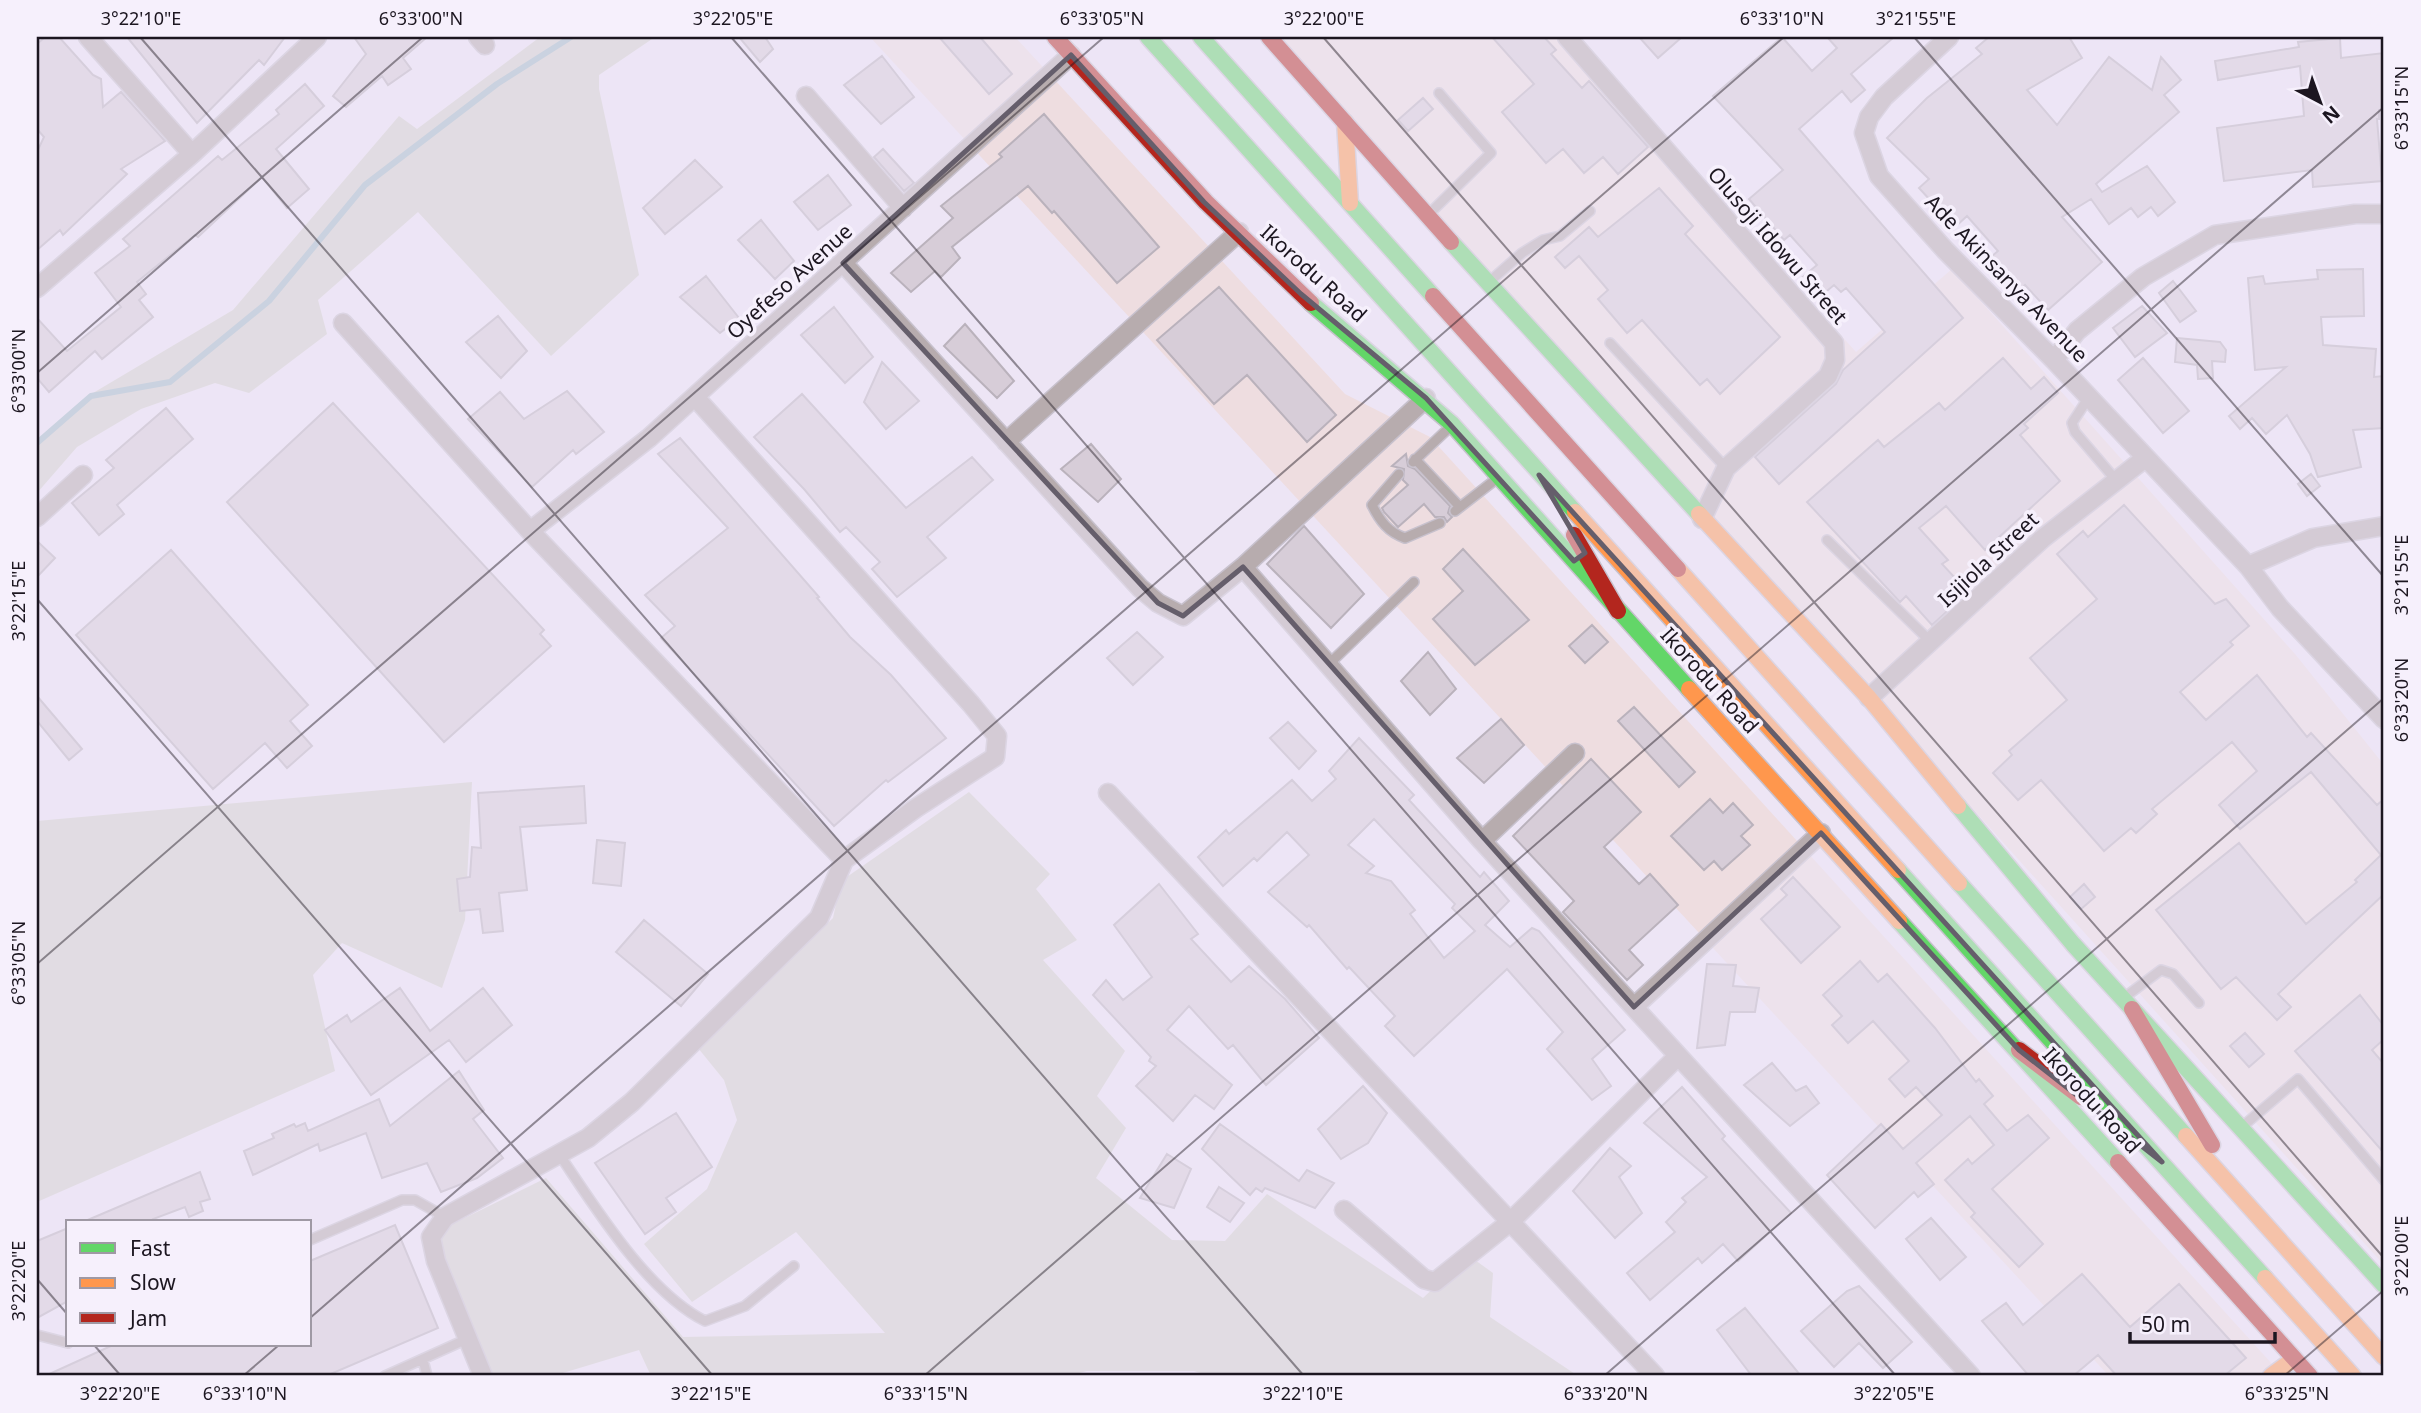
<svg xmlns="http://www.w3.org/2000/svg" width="2421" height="1413" font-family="'Noto Sans',sans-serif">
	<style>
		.commercial { fill: #eedde0 }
		.green { fill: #d3d1cc }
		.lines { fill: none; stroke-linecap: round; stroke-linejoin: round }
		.stream { stroke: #a0bac5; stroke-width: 6 }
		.building { fill: #d7cdd8; stroke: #bab2bc; stroke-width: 2; fill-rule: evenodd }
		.lane-casing { stroke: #c7c1cd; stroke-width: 12 }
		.street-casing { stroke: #c7c1cd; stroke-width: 21 }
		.fast-casing { stroke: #c7c1cd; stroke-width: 19 }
		.slow-casing { stroke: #c7c1cd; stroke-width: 19 }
		.jam-casing { stroke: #c7c1cd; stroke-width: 19 }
		.lane { stroke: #b7acae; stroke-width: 9 }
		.street { stroke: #b7acae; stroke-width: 18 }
		.fast { stroke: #63d668; stroke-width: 16 }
		.slow { stroke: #ff974d; stroke-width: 16 }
		.jam { stroke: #b3261e; stroke-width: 16 }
		.marked { fill: none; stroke: #655e6b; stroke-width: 5; stroke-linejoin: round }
		.ticks { fill: none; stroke: #1c1620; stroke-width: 2; stroke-opacity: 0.45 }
		.labels { text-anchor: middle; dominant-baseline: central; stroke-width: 7; stroke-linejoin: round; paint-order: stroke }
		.street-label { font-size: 21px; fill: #1c1620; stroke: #f6f0fc }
		.neatline { fill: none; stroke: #1c1620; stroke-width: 2.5 }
		.ticks-label { font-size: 18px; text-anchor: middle; fill: #1c1620 }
	</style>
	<rect width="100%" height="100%" fill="#ede5f5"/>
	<path class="commercial" d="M870,37H1015L1345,394L1430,437L2283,1376H2109Z
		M1277,37H1572L1856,352L1952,269L2295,654L2384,765V1265Z"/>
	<path class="green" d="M540,37H655L599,75V89L639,275L551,356L418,212L318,300L327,334L249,393L215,383L141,409L77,447L37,493V445L88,396L233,310L399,116L417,129Z
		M472,782L465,920L442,988L342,943L313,975L335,1071L37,1202V821Z
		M969,792L1050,874L1036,889L1077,940L1043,960L1125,1051L1097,1096L1126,1128L1096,1178L1172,1240L1225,1241L1267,1194L1423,1298L1468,1255L1493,1273L1490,1317L1578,1376H1210L1194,1371H1087L1067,1376H651L639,1350L553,1376H485L432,1234L546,1178L683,1337L885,1333L796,1232L692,1302L644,1244L707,1189L737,1120L724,1080L698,1048L833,918L841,881Z"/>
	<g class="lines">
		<path class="stream" d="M37,443L91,396L170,382L269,301L365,185L497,84L571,37"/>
	</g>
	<path class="building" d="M45,37H59L93,75L101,79L103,107L121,92L165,141L121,169L127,174L63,235L60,230L37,250V152L44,137L37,129V44Z
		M127,37H285L264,65L259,60L197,123Z
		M354,37H427L403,58L411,69L388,85L382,76L346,107L333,96L366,54Z
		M739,37H765L773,49L760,62Z
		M939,37H980L1012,74L989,94Z
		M1492,37H1544L1556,50L1551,54L1582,88L1589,81L1648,147L1618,174L1603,157L1584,173L1563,149L1546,163L1502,112L1534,84Z
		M1639,37H1682L1658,58Z
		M1782,37L1812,71L1837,48L1827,37H1894L1851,74L1865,90L1851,102L1842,91L1799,129L1963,318L1779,484L1755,457L1836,384L1843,370L1885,332L1846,288L1841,292L1834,285L1816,300L1799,280L1817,265L1790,235L1784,240L1749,199L1783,170L1713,96Z
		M1989,37H2069L2082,58L2027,90L2057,125L2109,57L2152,90L2161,57L2181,80L2164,95L2179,112L2096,184L2102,192L2147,166L2175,202L2158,216L2151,207L2138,217L2131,208L2109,224L2091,199L2062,217L2102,262L2048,310L2025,285L2013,296L1984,263L1998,251L1967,216L1955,227L1919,188L1929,179L1887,138L1927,98L1982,54L1976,48Z
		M2340,38L2341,58L2384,53V110H2379V119H2377L2382,181L2313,187L2312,170L2224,181L2217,128L2304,116L2300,66L2218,80L2215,61L2299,47L2298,42Z
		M882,56L914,97L881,124L844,85Z
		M305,84L324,106L276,149L309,189L287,208L262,177L198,237L195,235L137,282L146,294L139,300L153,317L102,359L95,351L49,392L37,378V318L67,351L121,307L95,273L130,246L123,239L218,156L222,160L279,114L276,110Z
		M1423,98L1433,109L1408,131L1398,120Z
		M1044,114L1159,247L1117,283L1054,211L1052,213L1028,186L952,247L960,258L941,277L935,271L911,292L891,273L953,218L941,206L1002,157L999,154Z
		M883,149L914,183L904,191L874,157Z
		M695,160L722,187L665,234L643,208Z
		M828,175L851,205L818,230L794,202Z
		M1659,188L1693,226L1685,234L1780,337L1720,394L1707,379L1700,385L1642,320L1627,333L1598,299L1608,290L1579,256L1565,268L1555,257L1589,227L1598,237Z
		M761,220L794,261L775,279L738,240Z
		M2363,269L2364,316L2321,317L2323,345L2376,349L2374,377L2384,376V428L2353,430L2361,467L2318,477L2310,454L2287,415L2266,434L2252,418L2240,429L2229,416L2286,367L2255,370L2248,278L2263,276L2265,284L2318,279L2317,270Z
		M706,276L739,318L720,333L680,297Z
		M2173,281L2196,311L2180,322L2159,293Z
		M1219,287L1336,415L1307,442L1247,375L1214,404L1157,340Z
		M2142,306L2167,333L2135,357L2113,328Z
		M834,307L873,357L845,383L801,335Z
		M498,316L527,351L501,378L466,342Z
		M965,324L1014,381L997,398L944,346Z
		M2177,338L2220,342L2226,350L2225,362L2212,361L2213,378L2198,379L2197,365L2175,362Z
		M2003,358L2031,389L2044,377L2058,393L2024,424L2028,428L2020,435L2060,481L1985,550L1946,506L1919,528L1948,560L1942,564L1968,592L1932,625L1906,596L1900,602L1807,502L1878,440L1884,447L1939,403L1945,410Z
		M2143,358L2189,411L2163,433L2118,380Z
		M882,362L919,401L886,429L864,402Z
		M567,391L604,432L576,454L573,450L532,487L468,419L500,392L524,419Z
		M802,394L906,508L972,457L993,480L927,537L946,558L897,597L872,569L880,562L846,527L840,532L804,489L754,437Z
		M333,403L544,630L540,634L551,646L444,742L227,502Z
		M166,408L193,439L117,505L124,514L99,535L72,503L114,468L106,460Z
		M680,438L819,597L817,598L850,637L891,675L946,738L888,782L886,780L834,826L661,638L675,626L645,595L728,528L658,454Z
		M1091,444L1121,479L1098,502L1061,469Z
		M1406,454L1408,466L1415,469L1450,506L1448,513L1452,517L1447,522L1444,517H1435L1424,504L1398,527L1384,512L1382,508L1408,485L1403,480L1404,469L1392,466Z
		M2311,474L2320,486L2307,496L2298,484Z
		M2124,505L2215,604L2226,599L2249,626L2230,642L2233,645L2180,692L2206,720L2257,675L2307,737L2311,733L2377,805L2384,799V894L2278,994L2291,1007L2277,1020L2236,977L2221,989L2156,910L2239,843L2306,924L2357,882L2355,880L2381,855L2311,772L2240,829L2219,805L2257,771L2232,742L2152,809L2157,814L2136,833L2131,828L2104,851L2041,780L2018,800L1993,773L2012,755L2009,751L2067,700L2030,658L2097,599L2057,554L2083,531L2088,537Z
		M1304,526L1364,594L1331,628L1267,564Z
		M37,541L55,558L37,577Z
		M1463,549L1529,620L1475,665L1433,619L1463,591L1443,569Z
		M171,550L308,705L290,721L312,746L287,768L265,743L213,789L76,635Z
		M1592,625L1608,642L1585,663L1569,646Z
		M1137,632L1163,657L1133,685L1107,658Z
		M1428,652L1456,689L1430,715L1401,681Z
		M37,696L82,749L69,760L37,721Z
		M1634,707L1695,772L1679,787L1618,721Z
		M1501,719L1524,745L1484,783L1457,758Z
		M1288,722L1316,751L1299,769L1270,738Z
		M1359,738L1414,795L1409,800L1480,877L1484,872L1509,901L1485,925L1510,947L1532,928L1539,931L1625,1030L1592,1059L1611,1086L1592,1100L1547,1049L1563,1032L1507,969L1414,1056L1385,1026L1395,1016L1349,967L1347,969L1309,925L1307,927L1268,892L1309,855L1287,832L1257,861L1254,858L1223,886L1198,857L1226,830L1229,834L1292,780L1312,801L1336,779L1329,771ZM1374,819L1455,904L1452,908L1475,931L1444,958L1410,914L1415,910L1391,881L1366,873L1374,866L1348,845Z
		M1591,759L1641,812L1604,847L1639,884L1650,874L1678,905L1629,950L1643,965L1627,980L1563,912L1574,901L1513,836Z
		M584,786L586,823L520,827L527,890L499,893L503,931L483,933L480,909L460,911L457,879L470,877L472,847L481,848L478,793Z
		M1710,799L1723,813L1733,803L1753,825L1741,836L1750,845L1722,870L1714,861L1704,870L1671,836Z
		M597,840L625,843L621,886L593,883Z
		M1793,877L1840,927L1801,963L1761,919L1787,895L1781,889Z
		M1159,884L1198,934L1191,939L1231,982L1249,966L1285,999L1319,1038L1266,1085L1233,1045L1228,1049L1189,1006L1167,1030L1232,1085L1214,1109L1195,1095L1173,1121L1136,1086L1156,1066L1149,1061L1151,1057L1093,995L1106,980L1123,1000L1152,977L1114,925Z
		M2084,884L2095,897L2081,909L2070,897Z
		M644,920L708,974L681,1006L616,952Z
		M1860,961L1878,982L1887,974L1935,1028L1976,1082L1979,1079L1993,1096L1984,1104L2007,1131L2028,1115L2049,1138L1992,1189L2043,1244L2019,1267L1971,1217L1975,1213L1945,1180L1968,1159L1972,1164L1994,1145L1970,1116L1916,1163L1934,1184L1918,1197L1914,1192L1875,1228L1827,1175L1881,1124L1903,1149L1942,1115L1916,1087L1905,1097L1889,1079L1909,1061L1873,1021L1848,1043L1832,1025L1842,1016L1823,995Z
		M1707,964L1736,965L1733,986L1759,988L1755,1012H1730L1725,1045L1697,1048Z
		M400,988L430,1031L483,988L512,1025L466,1062L449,1040L371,1095L325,1030L347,1015L351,1022Z
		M2360,995L2384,1026V1039L2372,1050L2384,1064V1153L2295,1051Z
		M2245,1033L2264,1054L2249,1067L2230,1046Z
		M1772,1063L1796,1091L1806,1086L1819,1103L1790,1126L1744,1085Z
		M459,1071L484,1110L473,1119L503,1158L477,1178L441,1192L427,1163L382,1178L366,1133L320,1151L318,1144L253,1175L244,1151L274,1138L272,1134L294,1124L296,1127L305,1123L308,1131L379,1099L390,1126Z
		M1363,1086L1387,1113L1368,1143L1341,1159L1318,1129Z
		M1682,1087L1725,1136L1722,1139L1791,1213L1738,1261L1723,1244L1702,1263L1698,1258L1650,1300L1627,1273L1675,1232L1666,1222L1686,1202L1682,1198L1707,1177L1644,1123Z
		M676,1113L712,1167L666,1198L676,1212L645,1234L595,1163Z
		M1220,1124L1299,1181L1307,1170L1334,1183L1315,1208L1265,1188L1262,1192L1256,1188L1250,1195L1202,1149Z
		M1610,1148L1631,1166L1619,1177L1642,1213L1615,1238L1573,1191Z
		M1167,1154L1191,1169L1174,1208L1140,1198Z
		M200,1172L210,1199L200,1202L203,1211L189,1217L185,1207L153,1219L154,1222H83Z
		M1219,1187L1244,1203L1230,1222L1207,1207Z
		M1931,1218L1966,1257L1940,1280L1906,1239Z
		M395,1225L438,1328L326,1376H45L113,1345H310V1261Z
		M68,1228V1301L37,1318V1241Z
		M2082,1274L2130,1327L2179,1284L2246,1358L2224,1376H2117L2098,1355L2073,1376H2029L1982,1321L2006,1303L2023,1325Z
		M1859,1286L1912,1342L1883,1368L1859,1343L1834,1367L1801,1331L1847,1291Z
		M1745,1308L1801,1376H1752L1717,1330Z"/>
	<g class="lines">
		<defs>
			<path id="lane" d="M1429,214L1491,153L1439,93
				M1489,282L1522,253L1543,240L1560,236L1590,211
				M1610,343L1726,468
				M2089,397L2072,423L2075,432L2115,479
				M1415,459L1460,507
				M1413,462L1451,426
				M1399,474L1372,505C1380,521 1388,532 1405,538L1440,523
				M1455,511L1495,480
				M1827,540L1931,642
				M1328,665L1414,582
				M2125,997L2161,970L2173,974L2199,1003
				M2243,1126L2298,1079L2384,1180
				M559,1154C595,1207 647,1292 705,1321L745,1306L794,1266
				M310,1240L402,1200H415L445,1217
				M37,1335L68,1343
				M423,1360L427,1376
				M385,1376L467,1339"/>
			<path id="street" d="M88,37L192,154
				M478,37L485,45
				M1567,37L1834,343L1835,360L1828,376L1726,468L1702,519
				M1949,37L1884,97L1869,117L1864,133L1879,176L1945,250L2054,360L2248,566L2280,608L2384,719
				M806,96L903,208
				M843,263L1140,588L1158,603L1183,616L1243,567L1426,398
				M37,288L192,154L317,37
				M343,323L530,531L844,860
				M2054,360L2077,331L2143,277L2215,235L2355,214H2384
				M1006,442L1239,232
				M37,517L83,475
				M530,531L649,438L1071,55
				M2248,566L2313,538L2384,526
				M1243,567L1482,841L1971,1376
				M1869,698L2042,539L2144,459
				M1108,793L1655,1376
				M1482,841L1575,753
				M1634,1007L1821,833
				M1344,1210L1424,1279L1435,1282L1510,1222L1678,1056
				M483,1376L436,1261L431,1237L445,1217L588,1138L632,1102L819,918L844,860L916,808L995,757L997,736L971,704L695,397"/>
			<path id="fast" d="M1148,37L1575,512
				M1201,37L1433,296
				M1451,242L1699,514
				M1311,303L1452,424L1689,689
				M1958,806L2073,944L2384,1285
				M1898,870L2265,1278
				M1959,883L2186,1136
				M1899,921L2118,1162"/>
			<path id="slow" d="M1345,122L1350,203
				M1575,512L1898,870
				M1699,514L1869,698L1958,806
				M1678,569L1959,883
				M1689,689L1899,921
				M2186,1136L2384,1357
				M2265,1278L2353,1376
				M2271,1376L2294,1359"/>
			<path id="jam" d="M1055,37L1206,202L1311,303
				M1269,37L1451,242
				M1433,296L1678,569
				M1574,535L1618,611
				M2132,1009L2212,1145
				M2019,1050L2081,1097
				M2118,1162L2310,1376"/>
		</defs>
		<use href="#lane" class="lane-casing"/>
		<use href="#street" class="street-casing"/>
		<use href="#fast" class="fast-casing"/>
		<use href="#slow" class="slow-casing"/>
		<use href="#jam" class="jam-casing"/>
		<use href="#lane" class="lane"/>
		<use href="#street" class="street"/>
		<use href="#fast" class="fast"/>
		<use href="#slow" class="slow"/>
		<use href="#jam" class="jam"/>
	</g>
	<path d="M0 0H2421V1413H0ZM1071,55L1204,202L1301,294L1426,398L1574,561L1585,553L1539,475L2162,1162L2019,1050L1821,833L1634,1007L1243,567L1183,616L1158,603L843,263Z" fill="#ede5f5" fill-opacity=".55" fill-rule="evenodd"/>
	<path class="marked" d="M1071,55L1204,202L1301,294L1426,398L1574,561L1585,553L1539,475L2162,1162L2019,1050L1821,833L1634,1007L1243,567L1183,616L1158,603L843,263Z"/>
	<path class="ticks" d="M140,37L1304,1376M731,37L1896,1376M1323,37L2384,1258M1914,37L2384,577M37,373L423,37M37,599L713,1376M37,964L1104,37M37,1279L68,1315M310,1318L1784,37M94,1345L121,1376M243,1376L279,1345M924,1376L2384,107M1604,1376L2384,698M2284,1376L2384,1290"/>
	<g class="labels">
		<g class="street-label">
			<text transform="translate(1778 245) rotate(49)">Olusoji Idowu Street</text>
			<text transform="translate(1314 273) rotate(42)">Ikorodu Road</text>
			<text transform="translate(2007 278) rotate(46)">Ade Akinsanya Avenue</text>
			<text transform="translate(789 281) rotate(-42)">Oyefeso Avenue</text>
			<text transform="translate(1988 559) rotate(-43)">Isijiola Street</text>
			<text transform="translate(1710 680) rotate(48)">Ikorodu Road</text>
			<text transform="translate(2092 1100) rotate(48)">Ikorodu Road</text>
		</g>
	</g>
	<rect width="2421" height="1413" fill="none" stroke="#f6f0fc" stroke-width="77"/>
	<rect x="66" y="1220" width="245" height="126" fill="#f6f0fc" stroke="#9f99a4" stroke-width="2"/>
	<rect x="80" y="1243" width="35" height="10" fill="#63d668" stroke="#9f99a4" stroke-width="2"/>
	<text x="130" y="1256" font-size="21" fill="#1c1620">Fast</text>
	<rect x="80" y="1278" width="35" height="10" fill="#ff974d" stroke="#9f99a4" stroke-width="2"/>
	<text x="130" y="1290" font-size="21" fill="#1c1620">Slow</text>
	<rect x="80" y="1313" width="35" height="10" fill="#b3261e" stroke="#9f99a4" stroke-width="2"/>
	<text x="130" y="1326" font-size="21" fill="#1c1620">Jam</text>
	<g transform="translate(2320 102) rotate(139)" stroke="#f6f0fc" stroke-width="5" paint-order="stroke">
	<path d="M0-5L12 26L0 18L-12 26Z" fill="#1c1620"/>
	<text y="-10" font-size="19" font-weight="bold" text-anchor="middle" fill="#1c1620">N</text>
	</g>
	<path d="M2130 1332v10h145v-10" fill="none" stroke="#1c1620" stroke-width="3.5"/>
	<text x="2141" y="1332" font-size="21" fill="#1c1620" stroke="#f6f0fc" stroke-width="5" paint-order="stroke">50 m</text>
	<rect x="38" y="38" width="2344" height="1336" class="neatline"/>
	<g class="ticks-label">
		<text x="141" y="25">3°22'10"E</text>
		<text x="421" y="25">6°33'00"N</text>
		<text x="733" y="25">3°22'05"E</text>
		<text x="1102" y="25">6°33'05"N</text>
		<text x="1324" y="25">3°22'00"E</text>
		<text x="1782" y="25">6°33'10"N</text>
		<text x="1916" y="25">3°21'55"E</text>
		<text transform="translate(2402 108) rotate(-90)" y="6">6°33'15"N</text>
		<text transform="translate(19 371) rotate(-90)" y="6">6°33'00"N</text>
		<text transform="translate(2402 575) rotate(-90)" y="6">3°21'55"E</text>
		<text transform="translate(19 601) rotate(-90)" y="6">3°22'15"E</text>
		<text transform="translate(2402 700) rotate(-90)" y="6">6°33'20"N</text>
		<text transform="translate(19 963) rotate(-90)" y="6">6°33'05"N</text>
		<text transform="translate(2402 1256) rotate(-90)" y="6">3°22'00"E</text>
		<text transform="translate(19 1281) rotate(-90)" y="6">3°22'20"E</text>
		<text x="120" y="1400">3°22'20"E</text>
		<text x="245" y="1400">6°33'10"N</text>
		<text x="711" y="1400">3°22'15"E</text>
		<text x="926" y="1400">6°33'15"N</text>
		<text x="1303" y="1400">3°22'10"E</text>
		<text x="1606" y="1400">6°33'20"N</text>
		<text x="1894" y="1400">3°22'05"E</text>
		<text x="2287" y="1400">6°33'25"N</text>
	</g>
</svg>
